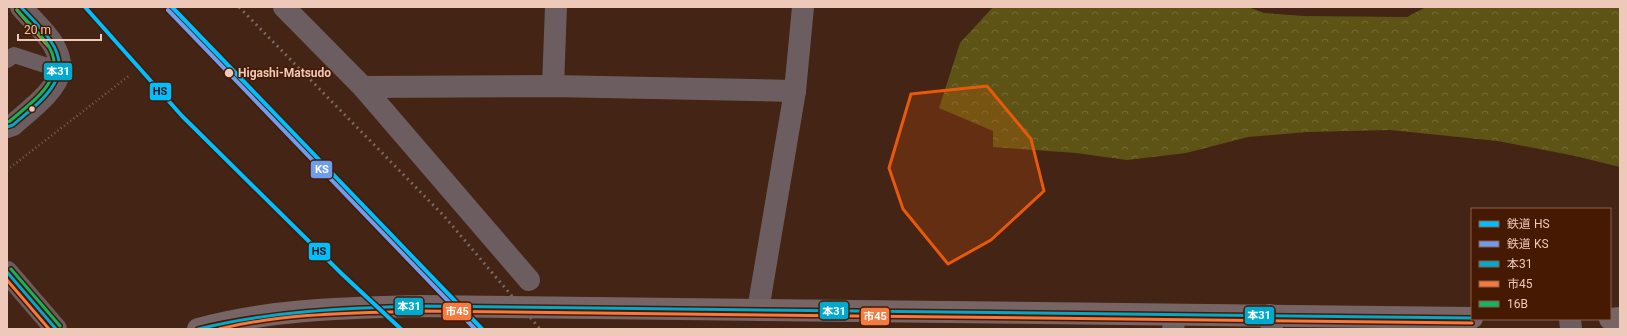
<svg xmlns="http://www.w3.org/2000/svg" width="1627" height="336" font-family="Roboto,'Noto Sans JP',sans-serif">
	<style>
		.forest { fill: url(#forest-crowns) }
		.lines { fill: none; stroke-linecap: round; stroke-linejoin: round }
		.path { stroke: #746361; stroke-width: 2.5; stroke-dasharray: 1 3; stroke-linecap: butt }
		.service { stroke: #6c5e60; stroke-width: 16 }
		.pedestrian { stroke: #6c5e60; stroke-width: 22 }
		.minor { stroke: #6c5e60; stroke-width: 22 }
		.tertiary { stroke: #6c5e60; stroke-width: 22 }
		.primary { stroke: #776566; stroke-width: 22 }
		.rail { stroke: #776765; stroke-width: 3; stroke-dasharray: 2 4; stroke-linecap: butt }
		.bus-1-casing { stroke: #461903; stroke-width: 6 }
		.bus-2-casing { stroke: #461903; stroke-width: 6 }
		.bus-3-casing { stroke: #461903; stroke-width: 6 }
		.bus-1 { stroke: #00a9ce; stroke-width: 3 }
		.bus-2 { stroke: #f6793e; stroke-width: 3 }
		.bus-3 { stroke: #13b361; stroke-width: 3 }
		.rail-1-casing { stroke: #461903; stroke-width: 7 }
		.rail-2-casing { stroke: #461903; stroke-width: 7 }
		.rail-1 { stroke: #00bfff; stroke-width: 4 }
		.rail-2 { stroke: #6e9ded; stroke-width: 4 }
		.marked { fill: #e8590c; fill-opacity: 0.2; stroke: #e8590c; stroke-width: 3; stroke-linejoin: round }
		.stop-dot { fill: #eec9b9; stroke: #461903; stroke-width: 1.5 }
		.labels { text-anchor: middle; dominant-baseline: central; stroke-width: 3; stroke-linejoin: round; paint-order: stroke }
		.stop-label { font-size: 12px; font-weight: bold; fill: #eec9b9; stroke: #461903; text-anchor: start }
		.line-badge { stroke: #461903; stroke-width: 1.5 }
		.badge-label { font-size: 11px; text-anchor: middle; font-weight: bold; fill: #fff }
		.pale-badge-label { font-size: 11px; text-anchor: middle; font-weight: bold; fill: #111 }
	</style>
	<defs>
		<pattern id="forest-crowns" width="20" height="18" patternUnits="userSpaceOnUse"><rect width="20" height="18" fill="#5c5315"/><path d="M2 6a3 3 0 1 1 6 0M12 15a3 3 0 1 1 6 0" fill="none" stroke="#746a35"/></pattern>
	</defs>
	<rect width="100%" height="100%" fill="#442414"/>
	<path class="forest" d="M993,7H1248L1264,13L1304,16L1407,17L1426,7H1620V167L1575,156L1498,141L1390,130L1307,132L1248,137L1186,153L1127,160L1076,153L993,147V131L939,108L960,43Z"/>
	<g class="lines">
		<path class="path" d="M7,170L130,75"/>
		<path class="service" d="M7,60L14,55L60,70"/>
		<path class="pedestrian" d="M363,87L529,280"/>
		<path class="minor" d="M553,86L556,7
			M7,127L13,125C27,112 58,90 60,70C61,62 57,51 53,44C45,31 31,19 21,7
			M758,310L795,91L803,7
			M1270,315L1272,329
			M1570,319L1571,329
			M1173,329L1175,315"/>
		<path class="tertiary" d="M284,7L363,87L553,86L795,91
			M7,272L56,329"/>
		<path class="primary" d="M1610,319L1620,318
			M198,329C270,309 346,308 420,306L1472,318"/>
		<path class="rail" d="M239,7L444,216L540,329"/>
		<defs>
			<path id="bus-1" d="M7,127L13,125C39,102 77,78 50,40C42,28 31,18 21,7
				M7,272L56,329
				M198,329C271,311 345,308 420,306L1472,318"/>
			<path id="bus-2" d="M17,10L48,46
				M7,280L49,329
				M219,329C284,313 353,313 420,311L1472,323"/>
			<path id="bus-3" d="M7,122L10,121C34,100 71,77 46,42C37,31 27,21 17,10
				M11,269L60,326"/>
		</defs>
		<use href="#bus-1" class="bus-1-casing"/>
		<use href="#bus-2" class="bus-2-casing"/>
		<use href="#bus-3" class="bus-3-casing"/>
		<use href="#bus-1" class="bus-1"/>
		<use href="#bus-2" class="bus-2"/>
		<use href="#bus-3" class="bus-3"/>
		<defs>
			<path id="rail-1" d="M85,7L182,116L342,274L401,329
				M172,7L482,329"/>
			<path id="rail-2" d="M168,10L475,329"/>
		</defs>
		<use href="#rail-1" class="rail-1-casing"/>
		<use href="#rail-2" class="rail-2-casing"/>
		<use href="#rail-1" class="rail-1"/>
		<use href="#rail-2" class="rail-2"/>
	</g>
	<path class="marked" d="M987,86L1031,139L1044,191L991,240L948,264L903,209L889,168L911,94Z"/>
	<g class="stop-dot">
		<circle cx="229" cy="73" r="5"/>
		<circle cx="32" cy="109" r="3.5"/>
	</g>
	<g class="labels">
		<g class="stop-label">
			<text x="238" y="73">Higashi-Matsudo</text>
		</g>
	</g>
	<g class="line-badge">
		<rect x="43" y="62" width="30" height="19" rx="4" fill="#00a9ce"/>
		<rect x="149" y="82" width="23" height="19" rx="4" fill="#00bfff"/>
		<rect x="310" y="160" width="23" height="19" rx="4" fill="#6e9ded"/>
		<rect x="308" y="242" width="23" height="19" rx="4" fill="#00bfff"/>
		<rect x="394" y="297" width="30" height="19" rx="4" fill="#00a9ce"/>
		<rect x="819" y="301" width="30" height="19" rx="4" fill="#00a9ce"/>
		<rect x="442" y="302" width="30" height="19" rx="4" fill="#f6793e"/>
		<rect x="1244" y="306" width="31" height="19" rx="4" fill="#00a9ce"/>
		<rect x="860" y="307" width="30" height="19" rx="4" fill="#f6793e"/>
	</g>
	<g class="badge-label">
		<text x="58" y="75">本31</text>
		<text x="322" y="173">KS</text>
		<text x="409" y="310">本31</text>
		<text x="834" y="315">本31</text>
		<text x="457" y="315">市45</text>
		<text x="1259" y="319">本31</text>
		<text x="875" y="320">市45</text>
	</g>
	<g class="pale-badge-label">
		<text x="160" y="95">HS</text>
		<text x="319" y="255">HS</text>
	</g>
	<rect width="1627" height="336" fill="none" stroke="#eec9b9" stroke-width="16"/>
	<rect x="1471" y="208" width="140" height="112" fill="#461903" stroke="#895f4c"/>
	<rect x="1479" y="221" width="20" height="6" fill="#00bfff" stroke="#895f4c"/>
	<text x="1507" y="228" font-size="12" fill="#eec9b9">鉄道 HS</text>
	<rect x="1479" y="241" width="20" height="6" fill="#6e9ded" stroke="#895f4c"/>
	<text x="1507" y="248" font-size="12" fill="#eec9b9">鉄道 KS</text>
	<rect x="1479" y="261" width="20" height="6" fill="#00a9ce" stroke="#895f4c"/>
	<text x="1507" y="268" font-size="12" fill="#eec9b9">本31</text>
	<rect x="1479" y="281" width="20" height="6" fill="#f6793e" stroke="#895f4c"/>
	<text x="1507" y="288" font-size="12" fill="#eec9b9">市45</text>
	<rect x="1479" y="301" width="20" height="6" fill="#13b361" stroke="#895f4c"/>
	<text x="1507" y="308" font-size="12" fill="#eec9b9">16B</text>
	<path d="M18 34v6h83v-6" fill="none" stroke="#eec9b9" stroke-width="2"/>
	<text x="24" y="34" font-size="12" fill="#eec9b9" stroke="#461903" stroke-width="3" paint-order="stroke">20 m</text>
</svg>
